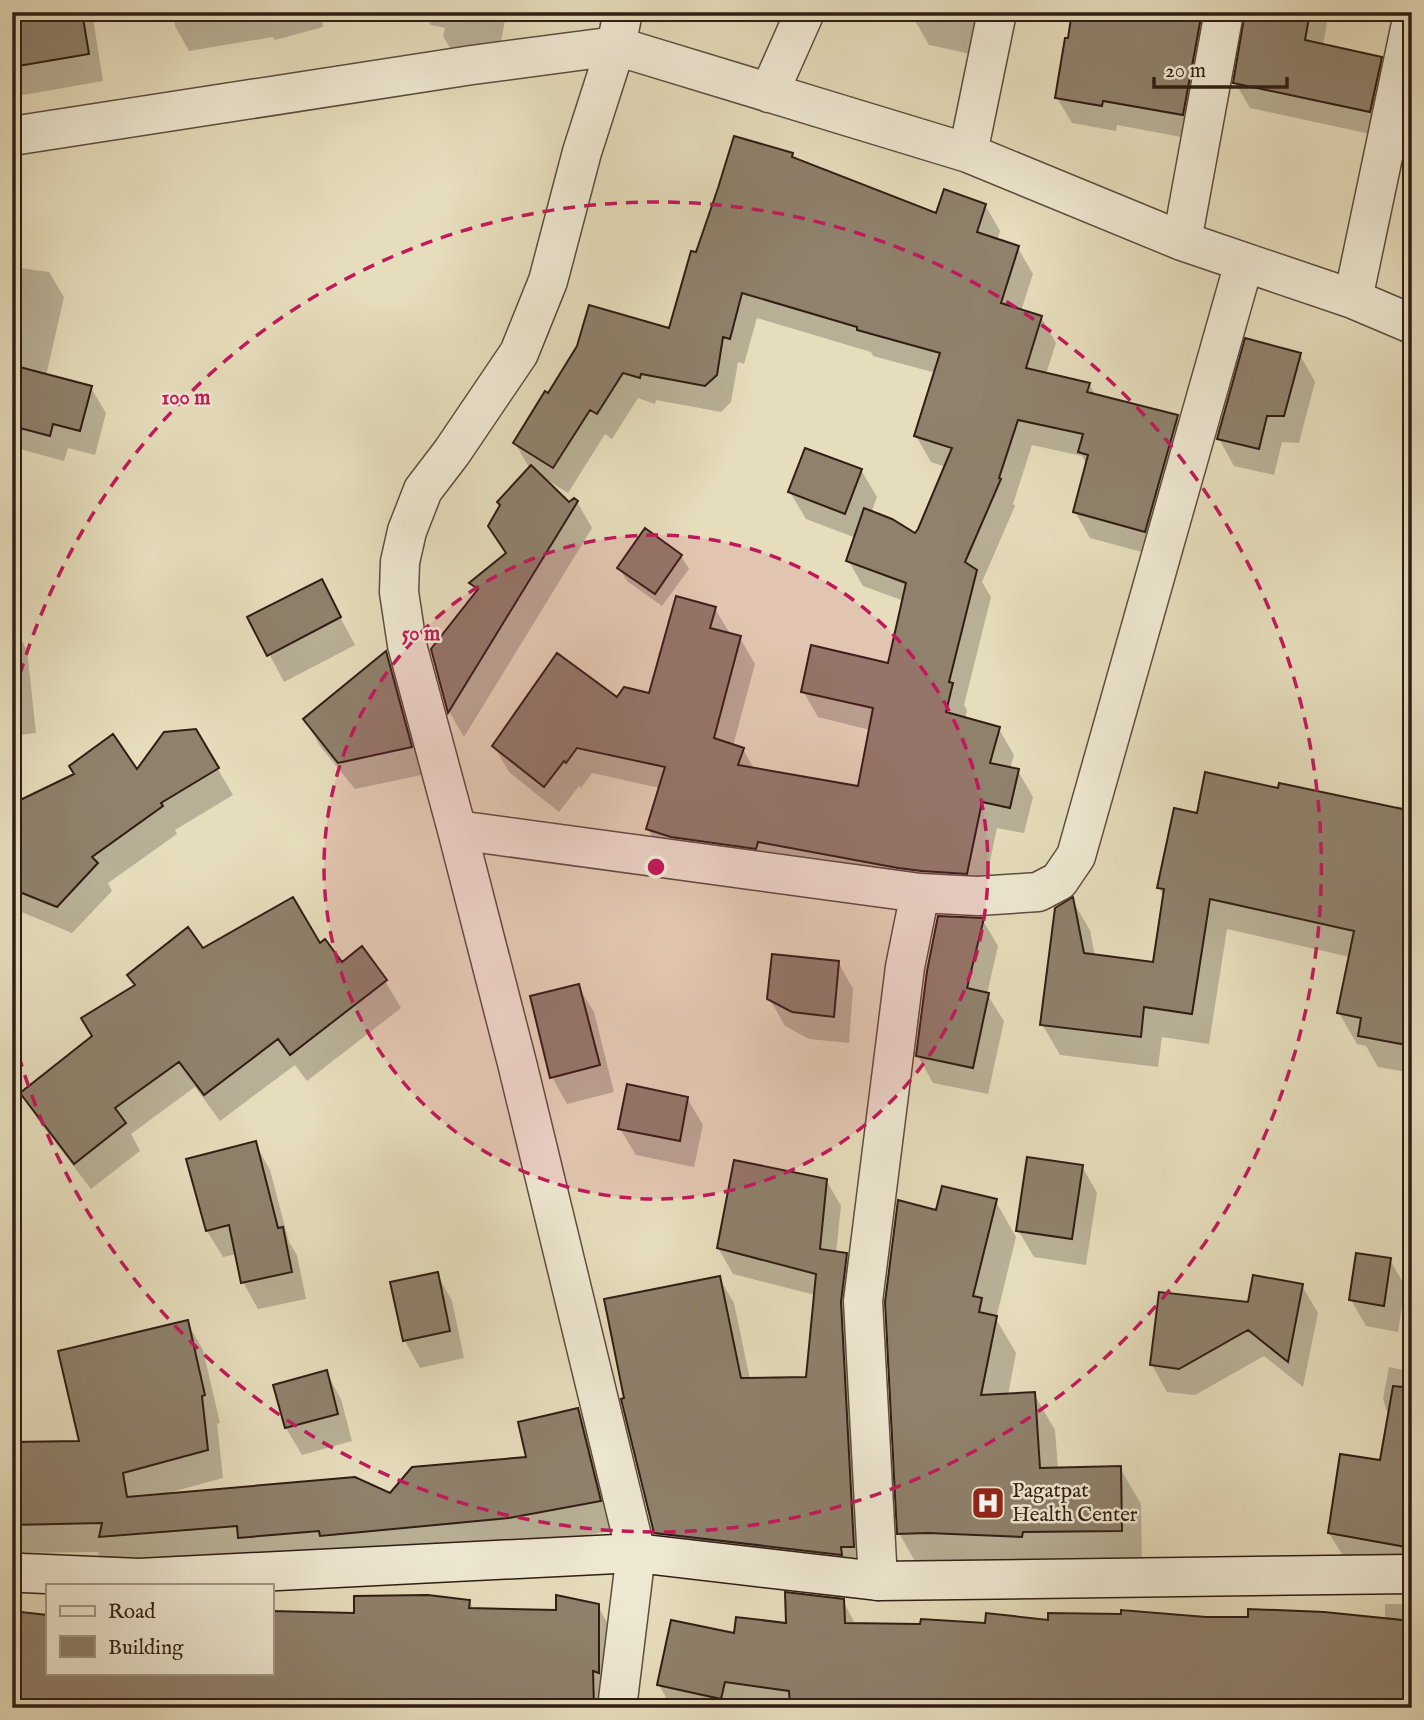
<svg xmlns="http://www.w3.org/2000/svg" width="1424" height="1720" font-family="'IM FELL English',serif">
	<style>
		.shadow { fill: #0003 }
		.building { fill: #8f816c; stroke: #301d15; stroke-width: 2 }
		.lines { fill: none; stroke-linecap: round; stroke-linejoin: round }
		.street-casing { stroke: #5e4d3f; stroke-width: 41 }
		.secondary-casing { stroke: #301d15; stroke-width: 41 }
		.street { stroke: #efe9d3; stroke-width: 38 }
		.secondary { stroke: #efe9d3; stroke-width: 38 }
		.ring { fill: none; stroke: #c2185b; stroke-width: 3.5; stroke-dasharray: 12 9 }
		.labels { text-anchor: middle; dominant-baseline: central; stroke-width: 5; stroke-linejoin: round; paint-order: stroke }
		.poi-label { font-size: 21px; fill: #301d15; stroke: #efe9d3; text-anchor: start }
		.centre { fill: #c2185b; stroke: #efe9d3; stroke-width: 3.5 }
		.ring-label { font-size: 21px; text-anchor: middle; font-weight: bold; fill: #c2185b; stroke: #efe9d3; stroke-width: 5; stroke-linejoin: round; paint-order: stroke }
	</style>
	<rect width="100%" height="100%" fill="#e6ddbc"/>
	<filter id="stains"><feTurbulence type="fractalNoise" baseFrequency=".00286" numOctaves="4"/><feColorMatrix values="0 0 0 0 .2 0 0 0 0 .09 0 0 0 0 .02 0 0 0 .5 -.17"/></filter>
	<radialGradient id="worn" r=".72"><stop offset=".6" stop-color="#630" stop-opacity="0"/><stop offset="1" stop-color="#630" stop-opacity=".3"/></radialGradient>
	<path class="shadow" d="M12,12H92L103,81L12,97Z
		M173,12H320L323,27L275,40L273,37L189,51L175,26Z
		M423,12H500L505,20L496,68L459,63L443,36L445,28L431,25Z
		M915,12H997L985,57L929,45L914,19Z
		M1074,12H1329L1323,45L1381,58L1395,84L1384,137L1250,108L1235,82L1247,17L1243,15L1197,140L1117,125L1116,131L1072,123L1057,98Z
		M792,155L795,160L938,215L985,205L1000,231L997,241L1018,248L1033,274L1021,311L1041,317L1056,343L1046,374L1089,384L1096,396L1177,417L1192,443L1160,557L1090,538L1075,512L1087,465L1082,456L1032,445L1013,504L1015,506L982,582L991,597L964,705L967,710L965,719L999,729L1014,755L1010,769L1018,771L1033,797L1024,833L997,828L982,899L663,855L648,829L660,788L592,773L581,788L579,786L559,812L509,772L494,746L618,699L651,696L715,609L731,635L740,638L755,664L733,746L743,749L754,769L859,788L870,730L818,717L803,691L889,665L904,601L863,586L848,560L856,538L806,519L790,492L861,470L877,497L871,513L916,535L946,467L931,462L916,436L936,373L873,356L871,352L757,318L744,364L738,362L731,402L721,412L656,400L655,404L638,398L612,439L605,434L568,493L544,478L568,504L577,502L592,528L464,737L450,713L433,650L507,555L490,526L530,469L515,443L548,395L670,330L697,254Z
		M1412,251V273L1408,267Z
		M12,267L49,272L64,297L46,376L91,388L106,413L95,455L68,448L64,461L12,447Z
		M1300,355L1315,382L1299,443L1282,442L1274,475L1234,466L1219,439Z
		M681,556L689,569L662,606L627,581L619,568Z
		M321,581L355,645L284,682L250,618Z
		M12,624L27,650L36,733L12,736Z
		M385,654L401,680L426,774L355,789L320,746L305,719Z
		M195,730L233,795L175,830L177,834L108,883L112,891L72,933L17,910L12,901V806L137,772Z
		M1279,790L1396,810L1397,806L1412,809V1073L1378,1067L1366,1046L1357,1044L1339,1013L1350,957L1227,929L1209,1044L1162,1037L1158,1067L1060,1055L1042,1024L1072,900L1090,930L1095,956L1155,964L1165,899L1159,888L1198,815Z
		M982,919L998,946L987,994L1004,1021L988,1094L933,1083L918,1056Z
		M319,946L341,965L385,981L401,1008L307,1081L295,1065L220,1121L195,1087L131,1134L140,1151L91,1189L38,1120L22,1093L94,1037L136,986L129,976L203,950Z
		M838,962L853,989L849,1043L809,1039L785,1026L769,998Z
		M578,986L594,1012L614,1092L567,1104L552,1077Z
		M687,1098L703,1125L694,1167L636,1155L620,1129Z
		M255,1143L270,1170L289,1242L297,1255L306,1299L258,1309L243,1282L237,1254L223,1257L207,1231Z
		M1082,1166L1097,1193L1086,1265L1034,1257L1018,1230Z
		M826,1180L841,1206L836,1253L846,1255L861,1281L868,1572L670,1559L655,1532L719,1278L734,1303L750,1379H808L815,1295L733,1274L718,1248Z
		M995,1200L1016,1237L996,1319L1016,1353L1008,1395L1034,1394L1055,1430L1058,1469L1120,1468L1141,1504L1142,1567L920,1570L899,1533L937,1212Z
		M1390,1260L1405,1286L1398,1332L1366,1326L1351,1300Z
		M437,1274L452,1301L464,1358L420,1368L405,1341L392,1283Z
		M1302,1286L1318,1313L1303,1387L1264,1356L1195,1395L1167,1392L1152,1365L1249,1304Z
		M187,1322L203,1350L220,1423L217,1424L223,1478L168,1493V1495L390,1496L528,1458L578,1410L594,1439L616,1530L525,1546L115,1582L98,1554L99,1552L12,1553V1444L81,1443Z
		M1389,1367L1412,1372V1571L1345,1559L1329,1533L1381,1462L1389,1418L1383,1399Z
		M326,1372L341,1399L352,1441L302,1455L286,1428L275,1386Z
		M469,1601L474,1610L558,1611L598,1606L613,1633L608,1708H12V1613L47,1616V1673H271L356,1615Z
		M843,1601L856,1625H986L1206,1619L1385,1620V1604H1412V1708H672L659,1685L736,1635L788,1625Z"/>
	<path class="building" d="M12,12H82L89,54L12,67Z
		M1072,12H1202L1183,115L1103,101L1102,106L1055,98L1065,38H1068Z
		M1245,12H1310L1305,40L1382,57L1370,112L1233,83Z
		M734,136L793,153L792,157L936,213L944,189L986,204L977,232L1019,246L1001,303L1042,316L1026,368L1090,383L1087,392L1178,415L1145,532L1073,512L1088,455L1078,452L1083,434L1018,420L999,478L1001,479L965,562L977,570L949,682L953,683L946,712L1000,727L990,763L1019,769L1010,808L982,802L967,874L922,871L898,868L758,842L756,849L671,837L646,829L665,767L577,748L566,763L564,761L544,787L492,746L557,653L617,697L624,687L649,693L676,596L716,607L710,628L741,636L714,738L744,748L738,765L858,786L873,708L801,692L811,645L888,663L906,583L846,561L864,508L892,519L915,533L918,529L952,448L914,436L940,353L857,330V327L742,293L730,339L723,337L717,375L705,386L641,374L640,378L623,373L597,414L590,410L553,468L513,443L545,391L548,393L577,346L589,305L669,328L691,251L696,252L718,188Z
		M1245,338L1301,353L1284,416H1267L1259,449L1217,439Z
		M12,365L92,386L80,431L53,424L50,436L12,426Z
		M805,448L862,469L845,514L788,492Z
		M531,465L569,502L574,498L578,501L448,713L431,649L478,589L469,583L506,553L488,526L500,505L497,502Z
		M645,528L682,555L655,594L617,568Z
		M322,579L341,617L267,656L247,617Z
		M386,651L412,747L338,763L303,719Z
		M196,729L219,768L161,803L163,806L92,857L98,863L57,907L12,889V804L74,774L69,766L113,734L137,769L164,732Z
		M1205,772L1278,788L1279,783L1412,811V1046L1358,1036L1361,1018L1337,1013L1354,931L1210,899L1192,1014L1144,1007L1141,1037L1040,1025L1055,908L1073,897L1084,953L1153,962L1164,889L1157,888L1174,808L1197,813Z
		M293,897L320,943L325,939L342,962L362,946L387,980L290,1055L278,1039L204,1095L179,1062L115,1108L126,1123L74,1164L20,1093L92,1036L81,1018L135,985L127,975L188,927L203,948Z
		M938,916L984,918L967,988L989,993L973,1068L916,1056L927,971Z
		M772,954L839,961L834,1017L792,1012L767,999Z
		M579,984L600,1065L550,1078L530,996Z
		M627,1084L688,1097L680,1141L618,1129Z
		M256,1141L278,1228L283,1227L292,1272L241,1283L229,1225L206,1231L186,1159Z
		M1027,1157L1083,1165L1072,1239L1016,1231Z
		M734,1160L827,1179L820,1249L847,1253L841,1302L854,1547H841L842,1555L654,1533L621,1399L624,1398L604,1299L720,1276L741,1378L806,1377L816,1274L717,1248Z
		M942,1186L997,1199L973,1296L982,1298L979,1312L997,1316L981,1395L1035,1392L1040,1468L1121,1466L1122,1531L1023,1532L1022,1537L928,1533L897,1534L885,1302L898,1200L936,1210Z
		M1356,1253L1391,1258L1384,1306L1349,1300Z
		M438,1272L450,1331L403,1341L390,1282Z
		M1253,1275L1303,1284L1288,1362L1248,1330L1179,1369L1150,1365L1159,1292L1248,1302Z
		M188,1320L205,1395L202,1396L208,1450L123,1473L127,1497L355,1477L390,1493L412,1467L526,1457L518,1422L578,1408L601,1501L509,1518L320,1536L319,1531L238,1538L237,1526L99,1537L102,1523L12,1525V1442L79,1441L58,1351Z
		M327,1370L338,1414L285,1428L273,1385Z
		M1393,1386L1412,1388V1503L1406,1547L1328,1533L1340,1454L1380,1460Z
		M785,1592L844,1599L845,1623L920,1624L921,1619L985,1623L986,1613L1048,1620V1613L1121,1614V1610L1206,1617H1248V1609L1324,1612L1412,1621V1708H790L789,1691L725,1682L721,1699L657,1685L671,1620L734,1633L736,1617L786,1623Z
		M428,1595L470,1600L469,1608L556,1610V1595L599,1604V1673L593,1671L594,1708H12V1611L47,1615V1673H271V1611L354,1613V1596Z"/>
	<g class="lines">
		<defs>
			<path id="street" d="M769,93L805,12
				M12,136L472,65L616,46L968,153L1182,241L1353,299L1412,324
				M968,153L997,12
				M1182,241L1224,12
				M1353,299L1412,19
				M457,830L920,893L905,967L863,1301L878,1581
				M920,893L978,896L1038,892L1059,881L1076,856L1244,263
				M617,1708L636,1553L517,1063L457,830L407,645L399,592L400,562L407,531L423,490L452,452L519,353L548,281L582,152L616,46L623,12"/>
			<path id="secondary" d="M12,1572L23,1573L139,1578L636,1553L878,1581L1412,1574"/>
		</defs>
		<use href="#street" class="street-casing"/>
		<use href="#secondary" class="secondary-casing"/>
		<use href="#street" class="street"/>
		<use href="#secondary" class="secondary"/>
	</g>
	<circle cx="656" cy="867" r="332" fill="#c2185b" fill-opacity=".12"/>
	<g class="ring">
		<circle cx="656" cy="867" r="332"/>
		<path d="M14 695A665 665 0 1 1 14 1039"/>
	</g>
	<defs>
		<symbol id="hospital-square" viewBox="-11 -11 22 22"><rect x="-9" y="-9" width="18" height="18" rx="4" fill="#8f2418" stroke="#efe9d3"/><path d="M-5-5h3v3.5h4V-5h3V5h-3V1.5h-4V5h-3Z" fill="#fff"/></symbol>
	</defs>
	<g fill-rule="evenodd">
		<use href="#hospital-square" x="969" y="1484" width="38" height="38"/>
	</g>
	<g class="labels">
		<g class="poi-label">
			<text x="1012" y="1491">Pagatpat<tspan x="1012" dy="24">Health Center</tspan></text>
		</g>
	</g>
	<circle cx="656" cy="867" r="10" class="centre"/>
	<g class="ring-label">
		<text x="186" y="404">100 m</text>
		<text x="421" y="640">50 m</text>
	</g>
	<rect width="1424" height="1720" fill="none" stroke="#e6ddbc" stroke-width="42"/>
	<rect x="14" y="14" width="1396" height="1692" fill="none" stroke="#301d15" stroke-width="3.5"/>
	<rect x="21" y="21" width="1382" height="1678" fill="none" stroke="#301d15" stroke-width="2"/>
	<rect x="46" y="1584" width="228" height="91" fill="#efe9d3" stroke="#a39787" stroke-width="2"/>
	<rect x="60" y="1606" width="35" height="10" fill="#efe9d3" stroke="#a39787" stroke-width="2"/>
	<text x="108" y="1618" font-size="21" fill="#301d15">Road</text>
	<rect x="60" y="1636" width="35" height="21" fill="#8f816c" stroke="#a39787" stroke-width="2"/>
	<text x="108" y="1654" font-size="21" fill="#301d15">Building</text>
	<path d="M1154 77v10h133v-10" fill="none" stroke="#301d15" stroke-width="3.5"/>
	<text x="1165" y="77" font-size="21" fill="#301d15" stroke="#efe9d3" stroke-width="5" paint-order="stroke">20 m</text>
	<rect width="100%" height="100%" filter="url(#stains)"/>
	<rect width="100%" height="100%" fill="url(#worn)"/>
</svg>
